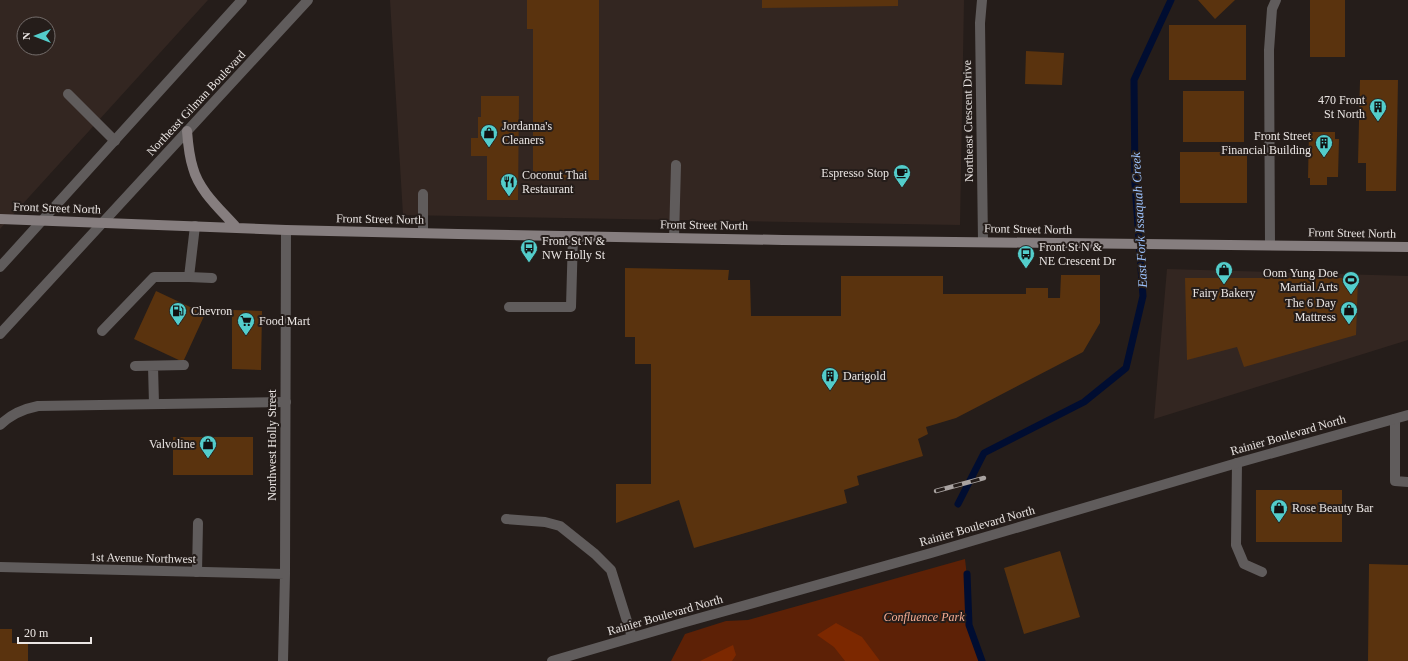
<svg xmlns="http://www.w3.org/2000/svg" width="1408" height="661" font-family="Georgia,serif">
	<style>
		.built { fill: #332621; fill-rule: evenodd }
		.green { fill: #5d2106 }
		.forest { fill: #7c2800 }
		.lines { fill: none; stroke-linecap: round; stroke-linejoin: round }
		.stream { stroke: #000d31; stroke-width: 7 }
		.building { fill: #5a330e }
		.service { stroke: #605c5c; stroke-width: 10 }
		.minor { stroke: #605c5c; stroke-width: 10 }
		.tertiary { stroke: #605c5c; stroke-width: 10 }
		.secondary { stroke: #867e7f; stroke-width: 10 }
		.rail-casing { stroke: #a8a2a0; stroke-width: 4.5 }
		.rail { stroke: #251d1a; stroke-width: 3; stroke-dasharray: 9; stroke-linecap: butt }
		.labels { text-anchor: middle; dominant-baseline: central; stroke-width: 4; stroke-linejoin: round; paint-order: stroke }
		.poi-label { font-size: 12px; fill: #ebe6e4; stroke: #251d1a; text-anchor: start }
		.street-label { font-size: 12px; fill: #ebe6e4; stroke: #251d1a }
		.park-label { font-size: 12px; font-style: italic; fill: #f6ad93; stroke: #251d1a }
		.water-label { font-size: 13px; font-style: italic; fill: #9bc1fb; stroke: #251d1a }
	</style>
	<rect width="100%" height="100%" fill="#251d1a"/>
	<path class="built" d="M0,0H208L0,229ZM24,24H48V48H24Z
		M390,0H964L960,225L403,215Z
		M1167,269L1408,276V340L1154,419Z"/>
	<path class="green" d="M965,559L969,594V625L982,661H671L685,634L726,621L748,620Z"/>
	<path class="forest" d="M836,623L862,637L880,661H845L834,647L817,635Z
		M733,645L736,655L732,661H700Z"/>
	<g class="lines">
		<path class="stream" d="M958,504L984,453L1084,402L1126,368L1143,296L1135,184L1134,80L1171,0
			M967,574L969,625L982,661"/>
	</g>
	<path class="building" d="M527,0H599V180H533V29H527Z
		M762,0H898V6L762,8Z
		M1198,0H1235L1215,19Z
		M1310,0H1345V57H1310Z
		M1169,25H1246V80H1169Z
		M1026,51L1064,53L1062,85L1025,84Z
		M1360,80H1398L1396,191H1366V163H1358Z
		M1183,91H1244V142H1183Z
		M481,96H519L518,200H487V156H471V138H478V117H481Z
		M1309,132H1335V139H1339L1338,177H1327V185H1310V178H1308Z
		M1180,152H1247V203H1180Z
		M625,268L729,270L728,280H750L751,316H841V276H943V294H1026V288H1048V298H1060L1061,275H1100V323L1083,352L956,418L926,427L928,434L918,439L923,456L857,476L859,485L844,490L847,503L694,548L679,500L616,523V484H651V364H635V337H625Z
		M1185,278H1358L1356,335L1244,367L1237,347L1187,360Z
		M156,291L205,314L183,362L134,339Z
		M232,310L262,311L261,370L232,369Z
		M173,437H253V475H173Z
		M1256,490H1342V542H1256Z
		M1060,551L1080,617L1024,634L1004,568Z
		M1369,564L1408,565V661H1368Z
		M0,629H12V643H28V661H0Z"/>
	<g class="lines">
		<path class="service" d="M68,94L115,141
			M423,194V232
			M195,226L189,277L212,278
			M674,238L676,165
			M1270,245L1269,50L1272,9L1276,0
			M509,307H571L573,236
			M102,331L154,277H189
			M135,366L184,365
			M153,366L154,404
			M1395,419V481L1408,482
			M0,425C11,414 23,409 38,406L286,402
			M1237,463L1236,545L1244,564L1262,572
			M506,519L545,522L560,526L595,554L611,570L632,637
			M197,572L198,523"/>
		<path class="minor" d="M982,0L980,23L983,241
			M0,567L285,574
			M283,661L285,574L286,230
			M552,661L682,623L931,553L1237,463L1408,415"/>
		<path class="tertiary" d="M0,267L242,0
			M0,334L308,0"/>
		<path class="secondary" d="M187,131C188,144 189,156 193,168C199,191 221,210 236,227
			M0,219L286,230L458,234L783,240L1408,247"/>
		<defs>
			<path id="rail" d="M936,491L984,478"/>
		</defs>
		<use href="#rail" class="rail-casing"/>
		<use href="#rail" class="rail"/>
	</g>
	<defs>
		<symbol id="building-pin" viewBox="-11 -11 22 30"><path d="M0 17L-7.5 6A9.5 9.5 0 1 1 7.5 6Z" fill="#53cdcb" stroke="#251d1a"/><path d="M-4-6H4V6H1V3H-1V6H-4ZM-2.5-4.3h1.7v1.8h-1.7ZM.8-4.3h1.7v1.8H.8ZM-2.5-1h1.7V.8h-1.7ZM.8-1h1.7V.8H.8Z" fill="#111"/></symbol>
		<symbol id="shop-pin" viewBox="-11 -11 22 30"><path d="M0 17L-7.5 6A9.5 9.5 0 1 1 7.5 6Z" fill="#53cdcb" stroke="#251d1a"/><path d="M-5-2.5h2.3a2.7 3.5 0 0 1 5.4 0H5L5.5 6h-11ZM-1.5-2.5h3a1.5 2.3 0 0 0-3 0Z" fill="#111"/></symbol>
		<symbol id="cafe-pin" viewBox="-11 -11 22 30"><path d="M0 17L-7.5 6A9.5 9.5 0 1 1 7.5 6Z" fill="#53cdcb" stroke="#251d1a"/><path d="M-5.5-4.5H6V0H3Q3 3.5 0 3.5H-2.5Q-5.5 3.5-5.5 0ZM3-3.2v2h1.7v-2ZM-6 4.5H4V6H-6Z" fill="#111"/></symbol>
		<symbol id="restaurant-pin" viewBox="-11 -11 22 30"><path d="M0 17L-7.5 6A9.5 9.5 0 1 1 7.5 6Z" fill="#53cdcb" stroke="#251d1a"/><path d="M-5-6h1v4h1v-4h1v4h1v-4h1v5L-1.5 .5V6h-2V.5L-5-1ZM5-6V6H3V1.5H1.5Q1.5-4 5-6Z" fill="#111"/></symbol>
		<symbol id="bus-pin" viewBox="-11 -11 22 30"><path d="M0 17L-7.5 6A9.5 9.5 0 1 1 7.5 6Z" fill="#53cdcb" stroke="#251d1a"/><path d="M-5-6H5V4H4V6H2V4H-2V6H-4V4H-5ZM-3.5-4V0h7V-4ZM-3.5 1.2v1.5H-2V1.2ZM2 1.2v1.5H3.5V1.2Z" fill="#111"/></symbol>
		<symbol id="stadium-pin" viewBox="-11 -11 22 30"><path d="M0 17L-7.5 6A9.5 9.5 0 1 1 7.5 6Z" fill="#53cdcb" stroke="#251d1a"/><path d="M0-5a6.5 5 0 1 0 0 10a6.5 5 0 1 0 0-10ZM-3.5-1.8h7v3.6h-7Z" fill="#111"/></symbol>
		<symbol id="fuel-pin" viewBox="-11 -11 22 30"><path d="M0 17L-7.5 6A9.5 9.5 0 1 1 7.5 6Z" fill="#53cdcb" stroke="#251d1a"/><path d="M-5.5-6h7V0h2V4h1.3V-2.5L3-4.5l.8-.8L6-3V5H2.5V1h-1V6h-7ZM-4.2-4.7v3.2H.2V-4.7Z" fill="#111"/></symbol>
		<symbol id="supermarket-pin" viewBox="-11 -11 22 30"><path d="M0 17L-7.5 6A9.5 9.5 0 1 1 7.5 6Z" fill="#53cdcb" stroke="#251d1a"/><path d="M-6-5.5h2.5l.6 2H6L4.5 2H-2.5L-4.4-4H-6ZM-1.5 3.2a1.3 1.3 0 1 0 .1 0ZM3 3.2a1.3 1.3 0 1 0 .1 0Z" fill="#111"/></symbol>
	</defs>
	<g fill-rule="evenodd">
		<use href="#building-pin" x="1368" y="97" width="20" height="27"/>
		<use href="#shop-pin" x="479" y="123" width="20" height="27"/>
		<use href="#building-pin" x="1314" y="133" width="20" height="27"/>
		<use href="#cafe-pin" x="892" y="163" width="20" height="27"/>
		<use href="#restaurant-pin" x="499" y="172" width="20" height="27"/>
		<use href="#bus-pin" x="519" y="238" width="20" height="27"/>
		<use href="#bus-pin" x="1016" y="244" width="20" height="27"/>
		<use href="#shop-pin" x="1214" y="260" width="20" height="27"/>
		<use href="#stadium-pin" x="1341" y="270" width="20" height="27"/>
		<use href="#shop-pin" x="1339" y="300" width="20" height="27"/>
		<use href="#fuel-pin" x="168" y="301" width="20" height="27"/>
		<use href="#supermarket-pin" x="236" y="311" width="20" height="27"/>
		<use href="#building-pin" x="820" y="366" width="20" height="27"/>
		<use href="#shop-pin" x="198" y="434" width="20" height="27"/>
		<use href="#shop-pin" x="1269" y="498" width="20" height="27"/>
	</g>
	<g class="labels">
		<g class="poi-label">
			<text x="1365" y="100" text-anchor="end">470 Front<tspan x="1365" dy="14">St North</tspan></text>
			<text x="502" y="126">Jordanna's<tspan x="502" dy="14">Cleaners</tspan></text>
			<text x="1311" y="136" text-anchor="end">Front Street<tspan x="1311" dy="14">Financial Building</tspan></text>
			<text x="889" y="173" text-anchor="end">Espresso Stop</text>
			<text x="522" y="175">Coconut Thai<tspan x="522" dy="14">Restaurant</tspan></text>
			<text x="542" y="241">Front St N &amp;<tspan x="542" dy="14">NW Holly St</tspan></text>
			<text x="1039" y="247">Front St N &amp;<tspan x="1039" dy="14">NE Crescent Dr</tspan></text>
			<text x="1338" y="273" text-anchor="end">Oom Yung Doe<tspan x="1338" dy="14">Martial Arts</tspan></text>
			<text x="1224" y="293" text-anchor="middle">Fairy Bakery</text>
			<text x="1336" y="303" text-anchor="end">The 6 Day<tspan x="1336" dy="14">Mattress</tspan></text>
			<text x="191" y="311">Chevron</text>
			<text x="259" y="321">Food Mart</text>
			<text x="843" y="376">Darigold</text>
			<text x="195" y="444" text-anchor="end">Valvoline</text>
			<text x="1292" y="508">Rose Beauty Bar</text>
		</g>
		<g class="street-label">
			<text transform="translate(196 103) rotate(-47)">Northeast Gilman Boulevard</text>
			<text transform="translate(968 121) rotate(-91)">Northeast Crescent Drive</text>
			<text transform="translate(57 208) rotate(2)">Front Street North</text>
			<text transform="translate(380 219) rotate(1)">Front Street North</text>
			<text transform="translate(704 225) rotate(1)">Front Street North</text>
			<text transform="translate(1028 229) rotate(1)">Front Street North</text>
			<text transform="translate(1352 233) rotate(1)">Front Street North</text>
			<text transform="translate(1288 435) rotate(-16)">Rainier Boulevard North</text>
			<text transform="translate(272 445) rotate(-90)">Northwest Holly Street</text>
			<text transform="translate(977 526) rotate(-16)">Rainier Boulevard North</text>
			<text transform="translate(143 558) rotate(1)">1st Avenue Northwest</text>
			<text transform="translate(665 615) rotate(-16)">Rainier Boulevard North</text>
		</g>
		<g class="park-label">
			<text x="924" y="617">Confluence Park</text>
		</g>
		<g class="water-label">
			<text transform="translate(1139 220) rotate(-93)">East Fork Issaquah Creek</text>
		</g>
	</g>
	<g transform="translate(36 36) rotate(270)"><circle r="19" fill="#251d1a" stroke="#746d6b"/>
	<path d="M0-3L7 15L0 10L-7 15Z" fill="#53cdcb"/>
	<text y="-6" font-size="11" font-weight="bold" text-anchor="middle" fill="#ebe6e4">N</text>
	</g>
	<path d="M18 637v6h73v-6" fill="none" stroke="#ebe6e4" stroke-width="2"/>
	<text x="24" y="637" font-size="12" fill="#ebe6e4" stroke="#251d1a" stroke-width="3" paint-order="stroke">20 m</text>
</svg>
